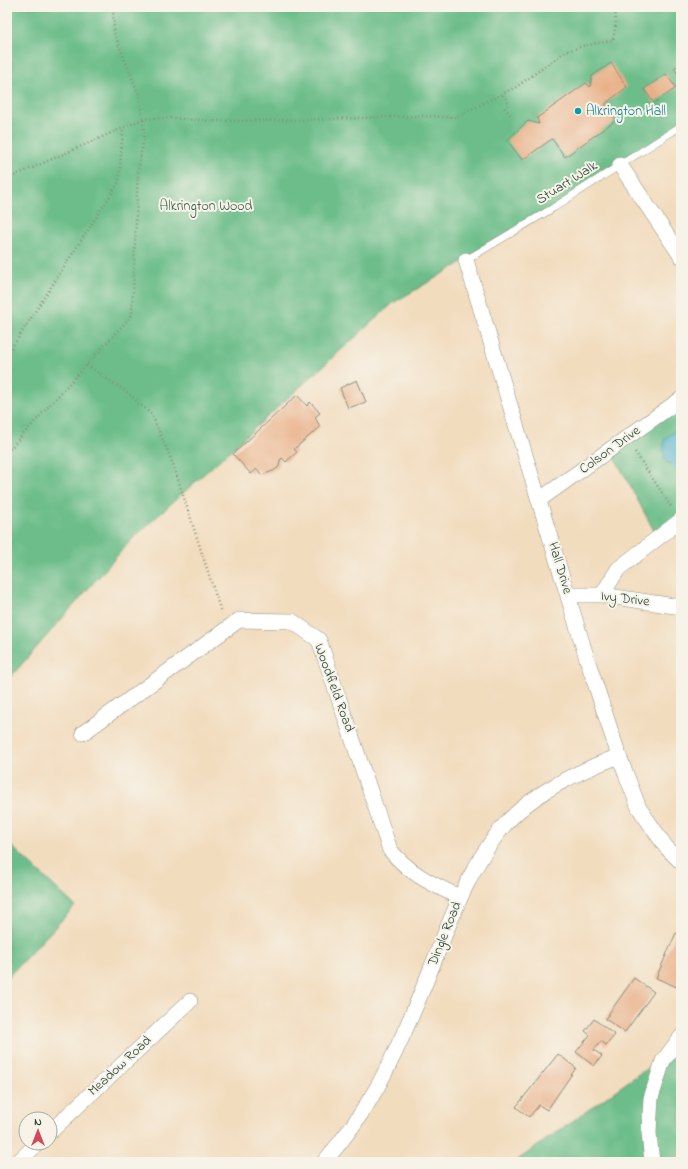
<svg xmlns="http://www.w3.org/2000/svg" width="688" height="1169" font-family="'Indie Flower',sans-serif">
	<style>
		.forest { fill: #6cbd89; stroke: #467d5e }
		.water { fill: #49b1c8; stroke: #34777e }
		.building { fill: #e9b088 }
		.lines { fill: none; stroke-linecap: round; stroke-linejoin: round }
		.service-casing { stroke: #888c79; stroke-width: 8 }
		.minor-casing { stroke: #888c79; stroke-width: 16 }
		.path { stroke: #888c79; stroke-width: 2.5; stroke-dasharray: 1 3; stroke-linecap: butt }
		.service { stroke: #fff; stroke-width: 7 }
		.minor { stroke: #fff; stroke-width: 15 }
		.culture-dot { fill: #0f9aa8; stroke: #f7f3e8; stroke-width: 1.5 }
		.labels { text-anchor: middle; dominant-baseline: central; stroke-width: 4; stroke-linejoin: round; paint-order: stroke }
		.culture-label { font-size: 14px; fill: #0d838f; stroke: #f7f3e8; text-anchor: start }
		.street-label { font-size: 14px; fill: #1f3d34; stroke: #f7f3e8 }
		.park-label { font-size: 14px; fill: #335d4a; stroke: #f7f3e8 }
	</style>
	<rect width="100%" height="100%" fill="#f7f3e8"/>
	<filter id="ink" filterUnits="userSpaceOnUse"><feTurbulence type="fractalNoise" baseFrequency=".025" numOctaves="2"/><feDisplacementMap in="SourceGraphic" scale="8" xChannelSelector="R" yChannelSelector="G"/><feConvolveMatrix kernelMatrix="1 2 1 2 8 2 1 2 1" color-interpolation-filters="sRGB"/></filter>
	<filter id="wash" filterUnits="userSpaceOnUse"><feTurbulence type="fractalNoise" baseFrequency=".012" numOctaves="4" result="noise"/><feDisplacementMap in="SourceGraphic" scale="16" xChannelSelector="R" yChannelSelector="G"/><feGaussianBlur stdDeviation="0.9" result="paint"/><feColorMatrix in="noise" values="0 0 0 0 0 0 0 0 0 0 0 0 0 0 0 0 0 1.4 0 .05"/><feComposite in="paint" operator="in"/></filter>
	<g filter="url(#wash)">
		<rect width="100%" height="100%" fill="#f2dcbe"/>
		<path class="forest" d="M7,7H681V126L527,224L393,303L131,540L7,681Z
			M681,402V520L658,538L613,454Z
			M7,842L75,906L7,978Z
			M681,1044V1156L664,1162H515Z"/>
		<path class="water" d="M681,426V474L664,459V439Z"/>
		<g id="blocks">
			<path class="building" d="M611,63L627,87L605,104L616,120L565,157L552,139L522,160L507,140L528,121L539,124L537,118L586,83L590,87L592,76Z
				M681,64V79L674,68Z
				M666,74L676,88L654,103L644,89Z
				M357,380L366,402L348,408L340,388Z
				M297,395L307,406L310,402L320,413L315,417L320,427L294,449L297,452L286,462L282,458L280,460L279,467L273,471L262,475L257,469L251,474L233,454Z
				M676,933L681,935V978L677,987L656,978Z
				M634,978L654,992L625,1032L605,1019Z
				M594,1019L615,1035L606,1045L601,1041L594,1050L602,1056L594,1066L576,1052L590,1035L585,1031Z
				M558,1054L576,1068L547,1110L539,1105L529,1117L516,1107Z"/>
		</g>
	</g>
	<g filter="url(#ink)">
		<use href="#blocks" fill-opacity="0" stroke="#888c79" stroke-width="1"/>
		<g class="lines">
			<defs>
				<path id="service" d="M466,260L553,208L681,126"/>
				<path id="minor" d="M620,165L681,256
					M466,260L587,659L619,756L639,808L666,847L681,862
					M539,500L681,399
					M569,595H602L681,607
					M602,595L618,569L681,520
					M83,733L239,620L292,621L319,640L390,850C411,875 431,883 459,897
					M50,1132L190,1001
					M18,1162L38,1143
					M324,1162C343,1140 361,1116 375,1091C395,1056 411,1018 426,981C448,928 465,874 501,829C530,794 577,772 619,756
					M652,1162L649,1133L651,1098L663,1061L681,1037"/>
			</defs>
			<use href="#service" class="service-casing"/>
			<use href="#minor" class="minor-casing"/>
			<path class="path" d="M503,95L509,103L505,108L512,117
				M7,179L143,119L172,118L211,121L301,120L419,116L456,117L516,87L565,52L583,46L613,40L616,24L615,7
				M7,355L119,182L123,128
				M87,365L128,393L152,415L173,464L221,612
				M7,452L132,315L138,170L144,138L143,119L139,95L114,33L113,7
				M635,452L672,508"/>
			<use href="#service" class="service"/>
			<use href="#minor" class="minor"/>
		</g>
	</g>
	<circle class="culture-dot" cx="578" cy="111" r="4"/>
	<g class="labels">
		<g class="culture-label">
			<text x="586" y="111">Alkrington Hall</text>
		</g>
		<g class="street-label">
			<text transform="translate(567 183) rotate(-32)">Stuart Walk</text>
			<text transform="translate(610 450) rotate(-36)">Colson Drive</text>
			<text transform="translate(560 568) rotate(73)">Hall Drive</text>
			<text transform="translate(625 599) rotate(7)">Ivy Drive</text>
			<text transform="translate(334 688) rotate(70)">Woodfield Road</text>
			<text transform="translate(445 934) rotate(-68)">Dingle Road</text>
			<text transform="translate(120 1066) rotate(-43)">Meadow Road</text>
		</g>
		<g class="park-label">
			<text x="206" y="206">Alkrington Wood</text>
		</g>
	</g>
	<rect width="688" height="1169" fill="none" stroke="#f7f3e8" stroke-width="24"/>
	<g transform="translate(38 1131)"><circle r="19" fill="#f7f3e8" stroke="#a1aaa0"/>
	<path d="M0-3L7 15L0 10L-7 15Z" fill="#d1495b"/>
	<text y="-6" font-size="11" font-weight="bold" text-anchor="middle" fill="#1f3d34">N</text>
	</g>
</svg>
